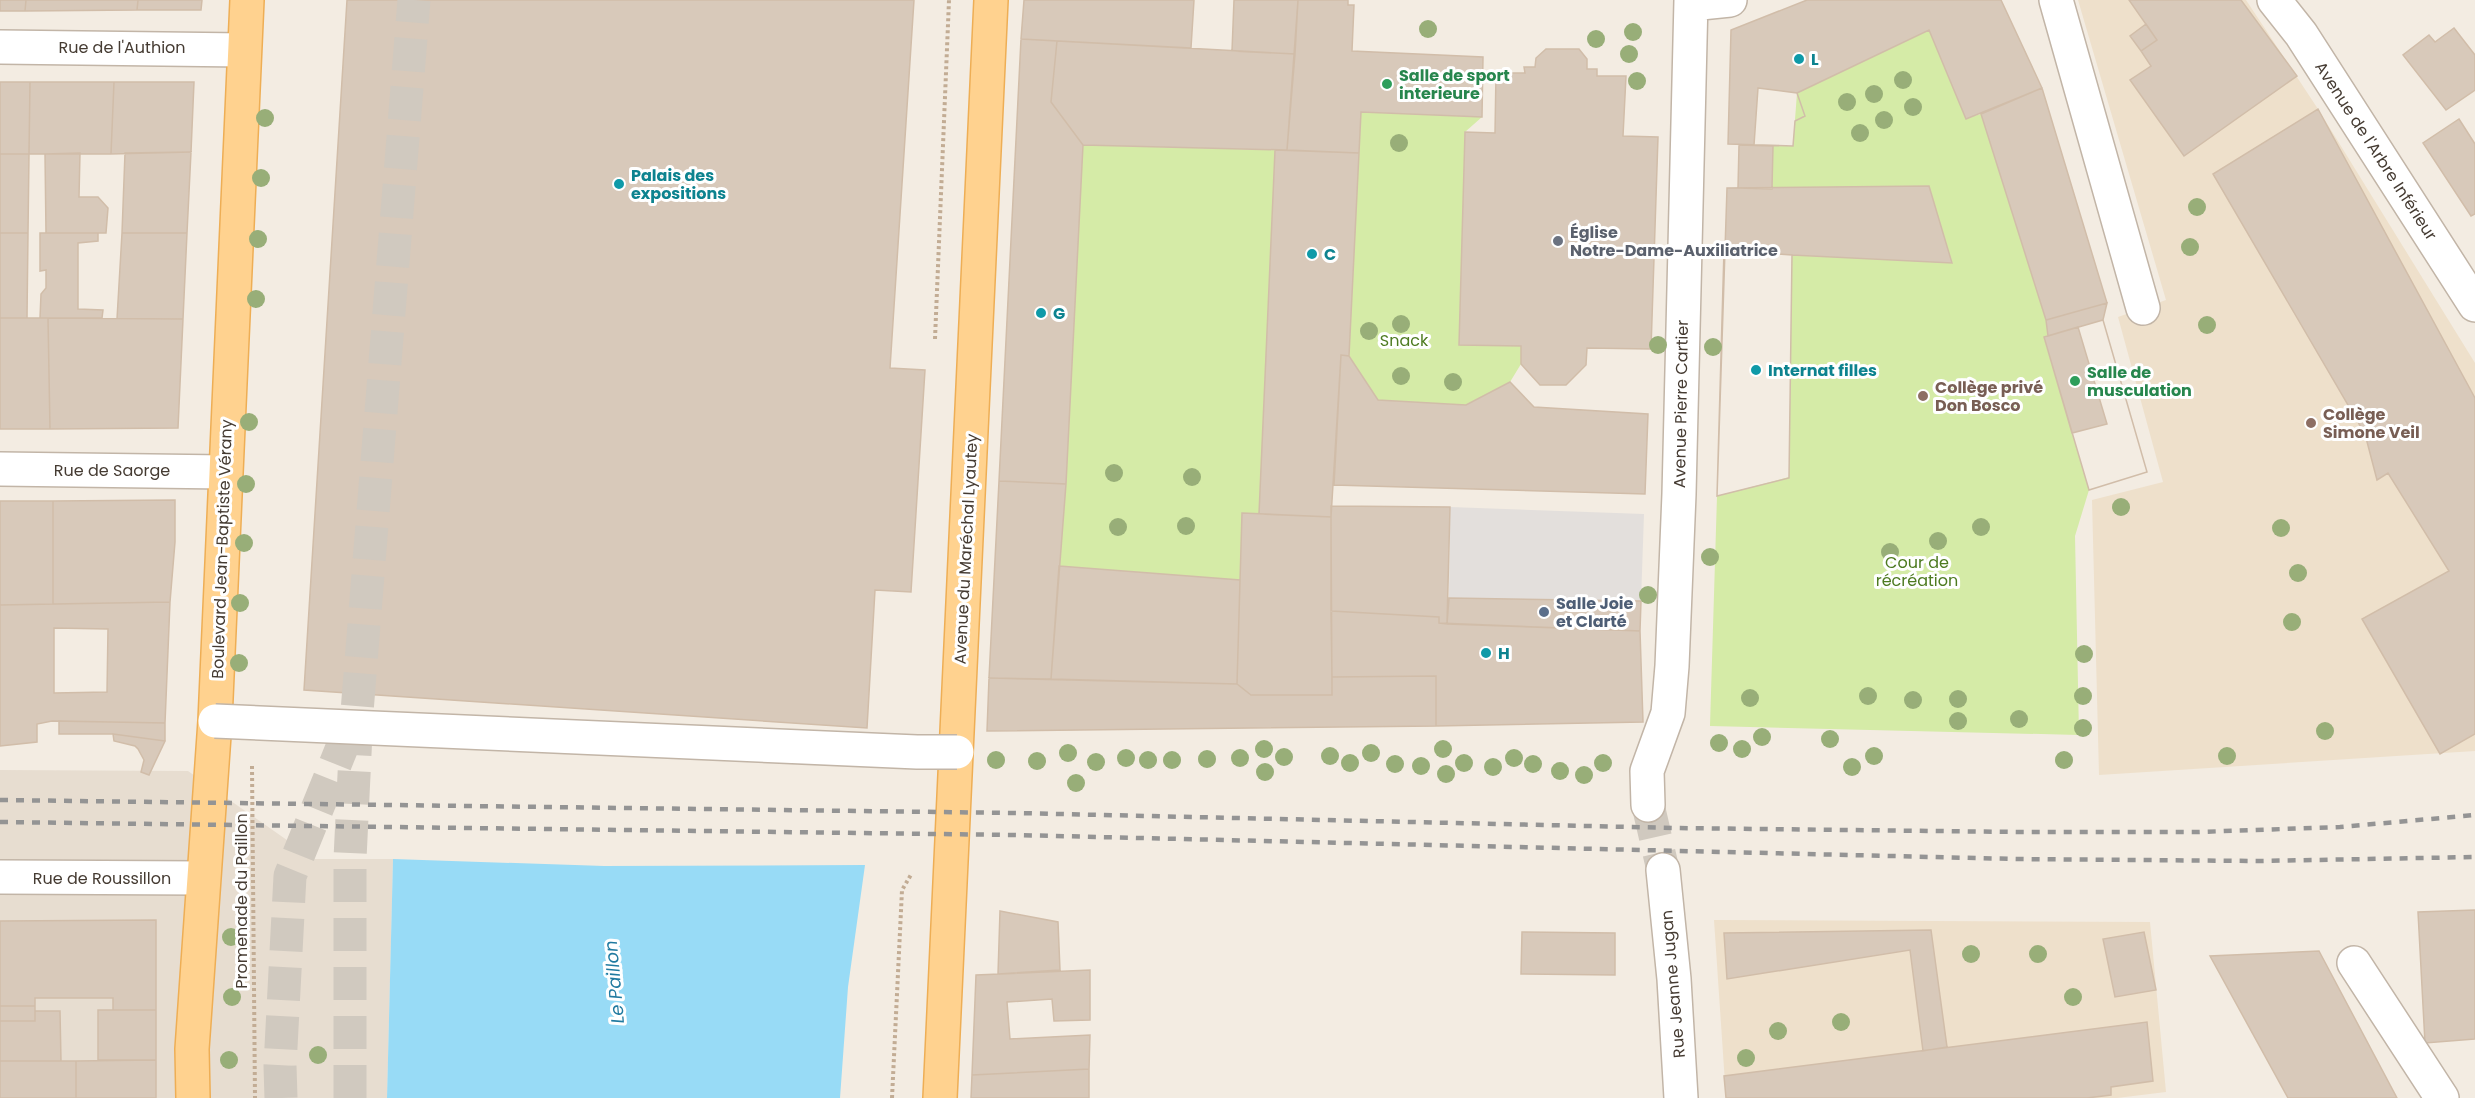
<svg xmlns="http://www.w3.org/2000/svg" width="2475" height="1098" font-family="Poppins,sans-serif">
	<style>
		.residential { fill: #e7ddd0 }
		.education { fill: #eee0cb }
		.green { fill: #d5eba7 }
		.parking { fill: #e3dfdc }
		.water { fill: #98dbf6 }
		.building { fill: #d8c9ba; stroke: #d1bda9; stroke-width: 1.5; fill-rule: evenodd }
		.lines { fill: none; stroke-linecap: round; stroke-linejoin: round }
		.minor-tunnel { stroke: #d0c9bf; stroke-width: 33; stroke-dasharray: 33 16; stroke-linecap: butt }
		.major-tunnel { stroke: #d0c9bf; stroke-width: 33; stroke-dasharray: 33 16; stroke-linecap: butt }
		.minor-casing { stroke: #c2b5a7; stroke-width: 36 }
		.major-casing { stroke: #eeae55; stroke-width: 36 }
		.path { stroke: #c2ac94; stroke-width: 4; stroke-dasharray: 3 3; stroke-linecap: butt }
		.minor { stroke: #fff; stroke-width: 33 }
		.major { stroke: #ffd28f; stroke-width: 33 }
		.rail { stroke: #949494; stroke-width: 4.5; stroke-dasharray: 8 8; stroke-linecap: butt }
		.minor-bridge-casing { stroke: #c2b5a7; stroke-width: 36; stroke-linecap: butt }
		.minor-bridge { stroke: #fff; stroke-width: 33 }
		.tree { fill: #98ae78 }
		.culture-dot { fill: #0f9aa8; stroke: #fff; stroke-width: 2 }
		.leisure-dot { fill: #2e9e5b; stroke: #fff; stroke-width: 2 }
		.worship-dot { fill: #6b7280; stroke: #fff; stroke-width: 2 }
		.education-dot { fill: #8d6e63; stroke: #fff; stroke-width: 2 }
		.service-dot { fill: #5c6f8a; stroke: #fff; stroke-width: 2 }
		.labels { text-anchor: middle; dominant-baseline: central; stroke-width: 6; stroke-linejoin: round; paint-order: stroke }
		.street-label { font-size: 16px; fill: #453b32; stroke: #fff }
		.culture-label { font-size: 16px; font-weight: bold; fill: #0d838f; stroke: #fff; text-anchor: start }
		.leisure-label { font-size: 16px; font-weight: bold; fill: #27864d; stroke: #fff; text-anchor: start }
		.worship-label { font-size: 16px; font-weight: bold; fill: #5b616d; stroke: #fff; text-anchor: start }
		.park-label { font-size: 16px; fill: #4e7b21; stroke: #fff }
		.education-label { font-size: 16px; font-weight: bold; fill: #785e54; stroke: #fff; text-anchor: start }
		.service-label { font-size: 16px; font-weight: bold; fill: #4e5e75; stroke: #fff; text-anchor: start }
		.water-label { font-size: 18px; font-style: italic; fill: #207aa0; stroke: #fff }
	</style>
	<rect width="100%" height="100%" fill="#f3ece2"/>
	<path class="residential" d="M0,770L188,771L314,859H393L387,1098H0Z"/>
	<path class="education" d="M2078,0H2246L2318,109L2475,363V751L2099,775L2092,500L2163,482L2118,317L2166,300Z
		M1714,920L2150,922L2166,1092L2117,1098H1726Z"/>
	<path class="green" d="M1929,30L1966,118L1981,114L2046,320L2048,336L2044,338L2089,490L2075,536L2079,735L1710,726L1717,496L1789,477L1792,255L1772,189L1773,146H1793L1797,93Z
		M1361,112L1482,117L1465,132L1459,344L1521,346V364L1510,382L1466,405L1378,400L1349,356Z
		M1083,145L1275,150L1259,514L1242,513L1240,580L1059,566Z"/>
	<path class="parking" d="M1450,507L1644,514L1641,601L1449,598Z"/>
	<path class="water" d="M393,859L604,866L865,865L848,987L840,1098H387Z"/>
	<path class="building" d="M0,0H26L25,11H0Z
		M26,0H138L137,10L25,11Z
		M138,0H202L201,10H137Z
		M347,0H914L890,368L925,370L911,592L875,590L867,728L304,690Z
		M1024,0H1194L1191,48L1021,39Z
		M1234,0H1298L1295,54L1232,51Z
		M1298,0H1348V5H1354L1352,51L1483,57L1482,117L1361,112L1359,153L1287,150Z
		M1807,0H2001L2042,88L1966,119L1929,30L1797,93L1805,116L1795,121L1793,146L1728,144L1731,30Z
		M2129,0H2241L2297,76L2184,156L2130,80L2151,66L2141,51L2157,40Z
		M2146,24L2157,40L2141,51L2130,36Z
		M2454,28L2475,55V90L2446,110L2403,55L2429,35L2435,42Z
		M1021,39L1057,41L1051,102L1083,145L1066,484L999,481Z
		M1057,41L1295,54L1287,150L1083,145L1051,102Z
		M1546,49H1579L1587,59V69H1597V76H1626L1623,136L1658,137L1651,349L1587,348L1586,365L1566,385H1540L1521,364V346L1459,345L1465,132L1495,133L1496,73H1525L1524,67H1535L1536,58Z
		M0,82H30L29,154H0Z
		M30,82H114L111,154H29Z
		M114,82H194L191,152L111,154Z
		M1758,88L1797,93L1805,116L1795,121L1793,146L1754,145Z
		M2042,88L2107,303L2046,320L1981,114Z
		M2318,109L2475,398V734L2440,754L2362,619L2449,571L2388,473L2377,480L2365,434L2213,174Z
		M2459,119L2475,144V214L2471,216L2423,143Z
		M1739,145L1773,146L1772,189L1738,188Z
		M1275,150L1359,153L1349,356L1341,355L1331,517L1259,514Z
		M191,152L187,233H122L125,153Z
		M80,153L79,197H98L108,208L106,233H46L45,154Z
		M0,154H29L28,233H0Z
		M1929,186L1952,263L1792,255L1789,478L1717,496L1727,188Z
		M0,233H28L27,318H0Z
		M40,233H98V241L78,243V309L103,310L102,318H40L41,294L46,288V270L40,271Z
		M122,233H187L183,319H117Z
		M1724,250L1792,255L1789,478L1717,496Z
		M2107,303L2103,320L2048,336L2046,320Z
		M0,318H48L50,429H0Z
		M48,318L183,319L178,428L50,429Z
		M2103,320L2147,472L2089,490L2044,337Z
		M2103,320L2147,472L2089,490L2044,337Z
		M2078,327L2107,424L2072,433L2044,337Z
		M1341,355L1349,356L1378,400L1466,405L1510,382L1534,407L1648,414L1645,494L1334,485Z
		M999,481L1066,484L1051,679L989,678Z
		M175,500V542L170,602L53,604V501Z
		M0,501H53V604L0,605Z
		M1331,506L1450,507L1447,624L1439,623V617L1331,611Z
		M1242,513L1331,517L1332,695H1251L1237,684Z
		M1059,566L1240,580L1237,684L1051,679Z
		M1449,598L1641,601L1640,631L1447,624Z
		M170,602L165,723L52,721L37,724V742L0,746V605ZM54,628L108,629L107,692L54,693Z
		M1331,611L1439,617V623L1640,631L1643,722L1436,726V676L1332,677Z
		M1436,676V726L987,731L989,678L1237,684L1251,695H1332V677Z
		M59,721L165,723V741L113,734H59Z
		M113,734L165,741L149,775L141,772L144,760L138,749L135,746L114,741Z
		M2475,910V1039L2425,1043L2418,912Z
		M1000,911L1058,922L1060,970L998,974Z
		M156,920V1010H113V998H35V1006H0V921Z
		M1931,930L1947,1047L1923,1051L1910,950L1727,979L1724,933Z
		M1522,932L1615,933V975L1521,974Z
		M2144,932L2156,990L2115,997L2103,939Z
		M2319,951L2397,1098H2288L2210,956Z
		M1090,970V1020L1054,1021L1052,999L1007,1002L1010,1039L1090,1035L1089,1069L972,1075L976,975Z
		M0,1006H35V1021H0Z
		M98,1010H156V1060H98Z
		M35,1011H60L61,1061H0V1021H35Z
		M2147,1022L2153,1081L2111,1087V1095L2087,1098H1726L1724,1076Z
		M156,1060V1098H76V1061Z
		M0,1061H76V1098H0Z
		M1089,1069V1098H971L972,1075Z"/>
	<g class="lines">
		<path class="minor-tunnel" d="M1648,805L1663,870"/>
		<path class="major-tunnel" d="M281,1098L280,1066L290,876L347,735
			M350,1098V859L357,712L414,0"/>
		<defs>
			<path id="minor" d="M2056,0L2143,308
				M2274,0L2301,34L2475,305
				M1691,4L1730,0
				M0,47L244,50
				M0,469L225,472
				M1648,805L1647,771L1668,713L1672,666L1679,494L1691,0
				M1663,870L1674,979L1681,1098
				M0,877L203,878
				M2354,963L2442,1098"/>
			<path id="major" d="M193,1098L192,1049L215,721L247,0
				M940,1098L991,0"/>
		</defs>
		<use href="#minor" class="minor-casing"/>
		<use href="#major" class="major-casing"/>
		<path class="path" d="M935,339L949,0
			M252,766L255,1098
			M892,1098L902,890L912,873"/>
		<use href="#minor" class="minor"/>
		<use href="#major" class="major"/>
		<path class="rail" d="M0,800L1016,813L1676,828L2020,832H2198L2340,827L2475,815
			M0,822L1015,835L2016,859L2259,861L2475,857"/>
		<defs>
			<path id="minor-bridge" d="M215,721L917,752H957"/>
		</defs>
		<use href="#minor-bridge" class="minor-bridge-casing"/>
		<use href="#minor-bridge" class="minor-bridge"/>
	</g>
	<g class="tree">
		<circle cx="1428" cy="29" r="9"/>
		<circle cx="1633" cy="32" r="9"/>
		<circle cx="1596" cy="39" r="9"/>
		<circle cx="1629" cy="54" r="9"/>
		<circle cx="1903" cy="80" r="9"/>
		<circle cx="1637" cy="81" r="9"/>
		<circle cx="1874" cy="94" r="9"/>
		<circle cx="1847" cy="102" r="9"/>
		<circle cx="1913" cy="107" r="9"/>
		<circle cx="265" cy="118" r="9"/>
		<circle cx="1884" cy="120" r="9"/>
		<circle cx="1860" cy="133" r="9"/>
		<circle cx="1399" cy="143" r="9"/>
		<circle cx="261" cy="178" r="9"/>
		<circle cx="2197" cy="207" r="9"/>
		<circle cx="258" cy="239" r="9"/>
		<circle cx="2190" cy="247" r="9"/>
		<circle cx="256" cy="299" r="9"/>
		<circle cx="1401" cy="324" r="9"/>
		<circle cx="2207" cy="325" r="9"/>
		<circle cx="1369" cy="331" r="9"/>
		<circle cx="1658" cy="345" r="9"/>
		<circle cx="1713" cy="347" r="9"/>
		<circle cx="1401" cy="376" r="9"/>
		<circle cx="1453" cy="382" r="9"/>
		<circle cx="249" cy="422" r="9"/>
		<circle cx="1114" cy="473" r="9"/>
		<circle cx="1192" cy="477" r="9"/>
		<circle cx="246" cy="484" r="9"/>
		<circle cx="2121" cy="507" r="9"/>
		<circle cx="1186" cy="526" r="9"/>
		<circle cx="1118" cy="527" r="9"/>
		<circle cx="1981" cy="527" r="9"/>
		<circle cx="2281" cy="528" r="9"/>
		<circle cx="1938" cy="541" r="9"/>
		<circle cx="244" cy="543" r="9"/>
		<circle cx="1890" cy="552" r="9"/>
		<circle cx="1710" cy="557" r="9"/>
		<circle cx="2298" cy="573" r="9"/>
		<circle cx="1648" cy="595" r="9"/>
		<circle cx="240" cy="603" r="9"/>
		<circle cx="2292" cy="622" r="9"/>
		<circle cx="2084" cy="654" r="9"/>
		<circle cx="239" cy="663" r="9"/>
		<circle cx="1868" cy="696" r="9"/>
		<circle cx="2083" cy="696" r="9"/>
		<circle cx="1750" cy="698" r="9"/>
		<circle cx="1958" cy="699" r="9"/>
		<circle cx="1913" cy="700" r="9"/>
		<circle cx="2019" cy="719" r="9"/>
		<circle cx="1958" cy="721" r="9"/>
		<circle cx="2083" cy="728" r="9"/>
		<circle cx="2325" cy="731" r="9"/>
		<circle cx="1762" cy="737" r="9"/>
		<circle cx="1830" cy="739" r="9"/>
		<circle cx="1719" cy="743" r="9"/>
		<circle cx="1264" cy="749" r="9"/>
		<circle cx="1443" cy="749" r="9"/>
		<circle cx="1742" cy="749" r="9"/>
		<circle cx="1068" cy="753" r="9"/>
		<circle cx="1371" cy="753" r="9"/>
		<circle cx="1330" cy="756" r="9"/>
		<circle cx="1874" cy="756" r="9"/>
		<circle cx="2227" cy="756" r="9"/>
		<circle cx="1284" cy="757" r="9"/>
		<circle cx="1126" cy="758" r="9"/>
		<circle cx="1240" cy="758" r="9"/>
		<circle cx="1514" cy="758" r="9"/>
		<circle cx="1207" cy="759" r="9"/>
		<circle cx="996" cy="760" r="9"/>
		<circle cx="1148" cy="760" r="9"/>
		<circle cx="1172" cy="760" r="9"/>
		<circle cx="2064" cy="760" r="9"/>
		<circle cx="1037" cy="761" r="9"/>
		<circle cx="1096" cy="762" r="9"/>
		<circle cx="1350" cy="763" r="9"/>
		<circle cx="1464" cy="763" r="9"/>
		<circle cx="1603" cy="763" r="9"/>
		<circle cx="1395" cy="764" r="9"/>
		<circle cx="1533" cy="764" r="9"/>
		<circle cx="1421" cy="766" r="9"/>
		<circle cx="1493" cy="767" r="9"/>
		<circle cx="1852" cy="767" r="9"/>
		<circle cx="1560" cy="771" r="9"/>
		<circle cx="1265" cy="772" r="9"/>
		<circle cx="1446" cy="774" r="9"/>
		<circle cx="1584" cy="775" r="9"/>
		<circle cx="1076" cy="783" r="9"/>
		<circle cx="231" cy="937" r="9"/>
		<circle cx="1971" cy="954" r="9"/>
		<circle cx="2038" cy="954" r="9"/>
		<circle cx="232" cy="997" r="9"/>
		<circle cx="2073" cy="997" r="9"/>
		<circle cx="1841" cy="1022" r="9"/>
		<circle cx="1778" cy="1031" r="9"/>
		<circle cx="318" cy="1055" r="9"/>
		<circle cx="1746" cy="1058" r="9"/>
		<circle cx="229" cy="1060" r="9"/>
	</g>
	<g class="culture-dot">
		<circle cx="1799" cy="59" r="6"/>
		<circle cx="619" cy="184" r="6"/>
		<circle cx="1312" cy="254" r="6"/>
		<circle cx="1041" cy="313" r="6"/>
		<circle cx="1756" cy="370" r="6"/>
		<circle cx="1486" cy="653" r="6"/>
	</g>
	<g class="leisure-dot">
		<circle cx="1387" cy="84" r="6"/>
		<circle cx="2075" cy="381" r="6"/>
	</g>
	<circle class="worship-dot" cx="1558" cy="241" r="6"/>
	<g class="education-dot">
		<circle cx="1923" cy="396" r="6"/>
		<circle cx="2311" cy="423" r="6"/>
	</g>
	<circle class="service-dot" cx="1544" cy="612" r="6"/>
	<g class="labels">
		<g class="street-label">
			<text x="122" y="47">Rue de l'Authion</text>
			<text transform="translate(2376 151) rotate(57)">Avenue de l'Arbre Inférieur</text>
			<text transform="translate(1681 404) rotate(-89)">Avenue Pierre Cartier</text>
			<text x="112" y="470">Rue de Saorge</text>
			<text transform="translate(222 549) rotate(-88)">Boulevard Jean-Baptiste Vérany</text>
			<text transform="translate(966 549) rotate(-87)">Avenue du Maréchal Lyautey</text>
			<text x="102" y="878">Rue de Roussillon</text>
			<text transform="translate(241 901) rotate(-90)">Promenade du Paillon</text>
			<text transform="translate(1673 984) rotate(-95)">Rue Jeanne Jugan</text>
		</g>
		<g class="culture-label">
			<text x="1811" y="59">L</text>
			<text x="631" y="175">Palais des<tspan x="631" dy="18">expositions</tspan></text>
			<text x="1324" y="254">C</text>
			<text x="1053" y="313">G</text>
			<text x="1768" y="370">Internat filles</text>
			<text x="1498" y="653">H</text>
		</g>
		<g class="leisure-label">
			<text x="1399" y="75">Salle de sport<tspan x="1399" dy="18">interieure</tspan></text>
			<text x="2087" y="372">Salle de<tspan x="2087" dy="18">musculation</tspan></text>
		</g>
		<g class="worship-label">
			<text x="1570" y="232">Église<tspan x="1570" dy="18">Notre-Dame-Auxiliatrice</tspan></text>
		</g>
		<g class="park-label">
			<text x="1404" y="340">Snack</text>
			<text x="1917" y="562">Cour de<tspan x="1917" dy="18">récréation</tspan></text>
		</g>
		<g class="education-label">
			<text x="1935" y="387">Collège privé<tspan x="1935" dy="18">Don Bosco</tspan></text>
			<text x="2323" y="414">Collège<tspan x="2323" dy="18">Simone Veil</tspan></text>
		</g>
		<g class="service-label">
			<text x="1556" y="603">Salle Joie<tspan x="1556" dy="18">et Clarté</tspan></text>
		</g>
		<g class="water-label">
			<text transform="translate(614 982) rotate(-95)">Le Paillon</text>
		</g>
	</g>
</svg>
